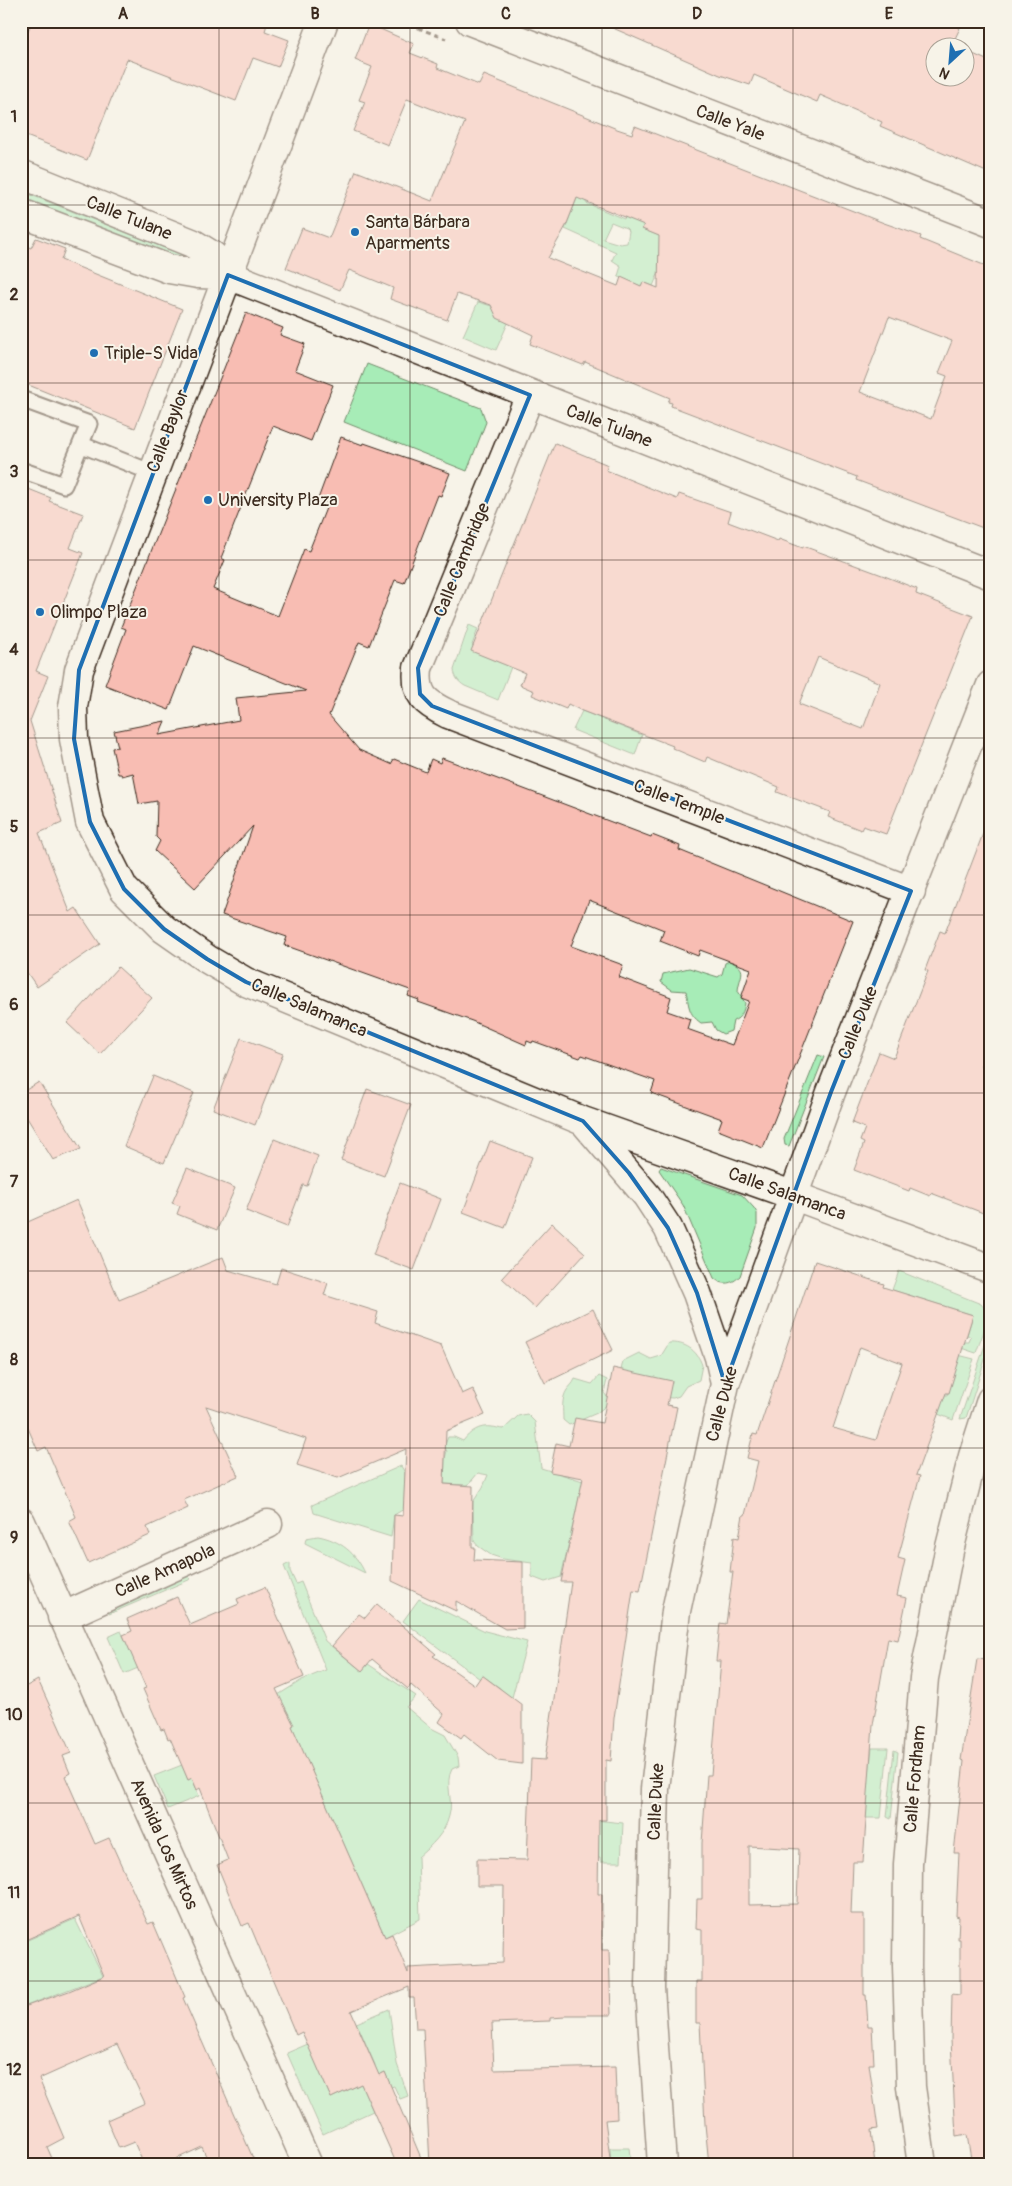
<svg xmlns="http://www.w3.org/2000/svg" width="1012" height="2186" font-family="Pangolin,sans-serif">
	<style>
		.green { fill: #a7ecb7; stroke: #718b6a; fill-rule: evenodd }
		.building { fill: #f8bdb3; stroke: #3b2a1e; fill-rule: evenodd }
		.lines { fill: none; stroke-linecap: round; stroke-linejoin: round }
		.service-casing { stroke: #3b2a1e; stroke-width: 19 }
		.minor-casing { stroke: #3b2a1e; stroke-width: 31 }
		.path { stroke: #3b2a1e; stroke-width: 3; stroke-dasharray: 5 4; stroke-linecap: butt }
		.service { stroke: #f7f3e8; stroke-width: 15 }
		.minor { stroke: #f7f3e8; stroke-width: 28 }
		.marked { fill: none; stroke: #1f6fb2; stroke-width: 4; stroke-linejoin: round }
		.grid { fill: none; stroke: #3b2a1e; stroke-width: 1; stroke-opacity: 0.55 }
		.poi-dot { fill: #1f6fb2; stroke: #f7f3e8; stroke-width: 2 }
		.labels { text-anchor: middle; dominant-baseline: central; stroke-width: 4; stroke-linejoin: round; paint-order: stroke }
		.street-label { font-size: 18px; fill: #3b2a1e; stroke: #f7f3e8 }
		.poi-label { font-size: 18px; fill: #3b2a1e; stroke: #f7f3e8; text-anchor: start }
		.neatline { fill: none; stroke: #3b2a1e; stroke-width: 2 }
		.grid-label { font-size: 16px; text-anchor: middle; font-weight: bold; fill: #3b2a1e }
	</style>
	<rect width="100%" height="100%" fill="#f7f3e8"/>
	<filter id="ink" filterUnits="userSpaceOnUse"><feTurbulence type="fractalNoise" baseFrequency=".02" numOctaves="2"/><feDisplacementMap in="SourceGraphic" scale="10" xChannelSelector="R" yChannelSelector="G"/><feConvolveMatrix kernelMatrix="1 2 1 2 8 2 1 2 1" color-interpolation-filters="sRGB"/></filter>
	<g filter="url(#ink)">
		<path class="green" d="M585,178L594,182L586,203L624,219L632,199L646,214L642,229L672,241L653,286L643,282L641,286L619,277L618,276L621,266L612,260L616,252L565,229ZM611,222L626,228L629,231L627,243L620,244L603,239Z
			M21,191L185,256L186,261L21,200Z
			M478,302L495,307L508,323L496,350L463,336Z
			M367,364L481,408L486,422L467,471L344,422Z
			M469,625L478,629L472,645L513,662L498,700L465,686C458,682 455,677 454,670Z
			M582,711L642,735L635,755L573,730Z
			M729,961C750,969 739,975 738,991L745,1003C744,1011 741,1018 733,1021L731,1031L723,1034L716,1030L712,1022L701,1023C688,1014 689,1005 686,991L672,990L661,982L663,974L689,968L718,977L722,974L725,963Z
			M818,1055L824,1057L789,1146L785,1145L784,1139Z
			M661,1167L742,1195L754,1208L757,1213V1228L740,1276C732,1284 723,1286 714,1278L683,1205L659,1170Z
			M899,1271L981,1304C993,1317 981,1337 976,1353L961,1348L962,1342H969L971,1337L967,1335L973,1315L892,1290Z
			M990,1330L991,1341L966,1418L960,1419Z
			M669,1343C685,1342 697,1350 702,1365L699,1380L686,1386L679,1396L673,1398L657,1397L620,1375L623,1361L639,1353L651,1359L661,1356Z
			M958,1355L974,1359L953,1420L938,1414L944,1395H947L954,1375Z
			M599,1376L607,1380L604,1393L609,1399L608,1404L597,1413L569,1425L563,1420C563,1410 561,1399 567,1390C570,1386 573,1384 575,1379L592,1384Z
			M527,1414L535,1422L541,1468L583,1481L561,1577L545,1582L532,1577V1563L503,1559L491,1555L478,1546L474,1541L473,1502L483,1487L488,1475L478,1473L468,1485L444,1484L445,1458L447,1451L444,1447L448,1437H454L463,1441C470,1432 479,1425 492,1427C496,1427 499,1429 504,1429L518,1416Z
			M401,1466L405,1473L404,1509L394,1515L391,1537L314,1513L312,1505Z
			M318,1536C340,1540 356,1553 365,1573L305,1543L306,1538Z
			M290,1563V1571L296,1584L301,1582L325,1641L362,1671L368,1664L416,1696L406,1707L431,1728L445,1735L458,1757L459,1766L452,1769C444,1784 454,1800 449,1816C445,1833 431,1846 418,1857L420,1919L385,1937L278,1695L302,1680L326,1670L284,1566Z
			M187,1575L191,1579L109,1614L108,1610Z
			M419,1599L485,1631L527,1642L511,1701L500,1688L483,1676L480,1679L403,1621Z
			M121,1631L138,1668L124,1674L108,1637Z
			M872,1748H888L881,1818H864Z
			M894,1750L898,1752L891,1819L887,1817Z
			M182,1765L188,1780L192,1778L199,1796L168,1809L154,1776Z
			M586,1819L623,1823L621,1862H601L600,1857L585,1856Z
			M75,1919L103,1976L21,2008V1943Z
			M389,2009L397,2064L408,2096L400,2099L394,2086L391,2087L385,2072L370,2079L375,2065L359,2028L310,2049L331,2098L361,2084L373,2111L323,2134L287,2053Z
			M610,2148H629L631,2165H611Z"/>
		<path class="building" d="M32,21H268L265,31L289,40L278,67L253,58L236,101L127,59L87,160L21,134V48Z
			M597,21H944L960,28L952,45L958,48H934V78H964V50L991,62V174L880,126L882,122L820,95L817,102L754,75L750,85L720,75Z
			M369,24L414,44L410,53L438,64L437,68L479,85L484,75L617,129L632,134L635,126L884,223L921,236L920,239L991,268V531L856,480L857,477L671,406L672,403L668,402L670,398L585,362L583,365L530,344L533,335L497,318L491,305L457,294L447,320L390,299L393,288L349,270L340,290L286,268L302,228L329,238L356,171L432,201L465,122L407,99L388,145L353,131L365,102L359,100L372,67L355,60ZM577,198L644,225L642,229L659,236L658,288L643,282L641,286L621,277L618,286L548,258L566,226ZM889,317L952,341L939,373L947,376L931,419L860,392Z
			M36,238L65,249L61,260L182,309L135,428L21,382V244L31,248Z
			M246,313L283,328L280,335L305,344L295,370L333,385L311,441L273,426L221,558L225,560L213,589L278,616L304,549L309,551L328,503L318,499L341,437L363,445L364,443L450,473L441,496L438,495L404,583L395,580L369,646L359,642L329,715L359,750L391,764L394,759L426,772L431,759L440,763L442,758L651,837L652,835L680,846L679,850L853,921L763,1148L718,1130L722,1119L651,1093L655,1081L582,1055L580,1058L533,1041L532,1043L527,1041L526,1045L472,1021L418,1002L419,1000L408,996L410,990L284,945L287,937L222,915L253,826L195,888L155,851L160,841L156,837L157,801L139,804L133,773L122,776L121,774H118L112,748L118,747L114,731L165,721L159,735L239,720L236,698L306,691L194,646L169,710L105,685L126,629L121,627ZM589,900L664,930L660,941L698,956L700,950L751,969L741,998L749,1001L732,1045L687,1029L690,1019L667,1011L671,997L619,977L623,965L571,946Z
			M555,443L608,465L606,470L677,499L679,494L731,512L728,522L778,541L779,539L803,548V546L882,575L917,589L916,594L973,616L886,834L863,826L861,830L828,817L830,812L777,792L779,787L707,757L705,762L672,748L673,746L582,711L568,704L566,709L532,695L534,691L520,685L525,673L471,651ZM818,657L880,683L863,729L799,704Z
			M21,486L51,498L49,501L83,514L70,548L83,553L36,671L48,676L30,721L62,823L39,833L70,912L76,908L100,944L37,987L21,964Z
			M989,818H991V1039L981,1065L991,1069V1216L931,1193L930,1196L910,1188L909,1191L854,1170L864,1143L860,1141L865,1128L852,1123L879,1052L894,1058L928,971L925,970L940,931L945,933Z
			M118,967L152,998L100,1054L67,1023Z
			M241,1038L283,1054L255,1125L213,1109Z
			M153,1076L194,1093L164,1163L124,1146Z
			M39,1082L81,1149L53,1160L21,1108V1093Z
			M367,1089L411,1105L384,1176L341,1160Z
			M274,1139L318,1156L307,1186L303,1185L287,1227L246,1211Z
			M490,1141L532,1157L505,1228L463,1212Z
			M187,1168L235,1188L217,1230L177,1214L180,1206L172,1203Z
			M400,1183L441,1199L414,1270L373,1255Z
			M77,1200L119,1300L223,1257L228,1270L276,1284L281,1268L328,1283L324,1295L378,1312L375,1323L441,1346L462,1394L473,1389L485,1415L446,1431L444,1484L473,1486L472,1547H475L474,1560L523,1562V1628L505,1629L456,1601V1611L392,1581L394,1515L403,1516L406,1449L338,1478L297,1465L306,1439L206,1406L238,1476L184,1500L188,1508L147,1527L150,1535L88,1563L69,1521L76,1517L46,1447L38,1451L24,1419H26L21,1403V1225Z
			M552,1223L585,1253L535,1308L502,1278Z
			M815,1261L884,1284L883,1287L973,1315L949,1393H946L916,1475L920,1476L898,1558L905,1560L897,1596L907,1598L898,1640L888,1638L873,1725L863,1862H853L851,1914H864V1995H866L868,2026H872L874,2064H869L878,2129L871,2130L875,2165H709L705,2124L700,2023H696V1981H702V1930L696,1929L697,1899H702V1843L707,1775H711L721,1661H716L720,1623L726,1624L733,1572H730L734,1537L739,1538L743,1515H745L758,1461L747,1458L753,1434L757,1435ZM860,1347L902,1363L876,1440L833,1428ZM749,1846L799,1849L797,1904L749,1905Z
			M593,1309L613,1350L545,1383L525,1342Z
			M613,1368L672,1381L667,1405L677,1407L640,1591L633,1590L614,1718L611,1761L606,1760V1820H599L598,1894H602V1950H609L611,2015H565V2017L550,2018V2021L492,2023L494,2070L615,2067L617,2119L605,2120L611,2165H430L423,2029H416L414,1998H409V1987L351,2011L379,2075L385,2072L424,2165H397L361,2084L331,2098L302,2032L296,2035L249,1923L242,1926L217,1865L228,1860L200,1788L197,1790L192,1778L188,1780L170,1738L168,1739L164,1729L161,1730L143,1689L146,1688L123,1635L132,1631L127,1619L177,1597L190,1625L239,1604L237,1599L265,1587L304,1677L276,1689L294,1725L292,1726L385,1937L392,1934L408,1973V1968L503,1963L504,1886H477V1859L527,1860L531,1759L545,1760L571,1582H561L583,1478L550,1472L556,1443L569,1446L575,1418L602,1423Z
			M377,1604L436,1654L433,1656L475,1685L482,1675L522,1705V1764L498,1761L464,1734L461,1738L439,1722L444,1714L411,1685L408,1689L372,1659L362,1671L332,1646L359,1614L365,1618Z
			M977,1659L991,1660V2165H972L967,2135L956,2137L951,2040L952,1994L960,1995V1939H958L959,1917L956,1916L959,1853H954L964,1761L961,1760Z
			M38,1680L71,1753L63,1756L70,1773L65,1776L95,1844L109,1838L148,1924L153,1922L185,1997L183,1998L256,2165H210L202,2147L163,2165H144L134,2142L119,2148L107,2120L145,2103L117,2044L39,2079L64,2138L47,2147L55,2165H21V2008L69,1991L104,1976L79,1916L21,1942V1689Z"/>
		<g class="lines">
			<defs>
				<path id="service" d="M21,399L89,424L64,485L21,470
					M82,445L153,473"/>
				<path id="minor" d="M324,21L79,670L73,707L74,739L90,822L124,889L164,929L207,959L246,982L583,1121L792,1195L991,1269
					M470,21L991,223
					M21,174L192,243L213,256L228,275
					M21,213L169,269L198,274L228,275L991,575
					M530,395L418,668C415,695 425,703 448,714L911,891
					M585,1123L647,1196L668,1228L697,1293L719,1357L725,1384
					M21,1522L308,2165
					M62,1617L268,1524
					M662,2165L650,1988L655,1789L676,1611L725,1384L831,1092L991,685
					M922,2165L911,2087L907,1966L908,1864L924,1678L949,1551L973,1456L991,1400"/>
			</defs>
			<use href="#service" class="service-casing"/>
			<use href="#minor" class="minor-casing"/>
			<path class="path" d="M401,21L446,39"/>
			<use href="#service" class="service"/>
			<use href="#minor" class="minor"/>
		</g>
	</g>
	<path d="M0 0H1012V2186H0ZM228,275L530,395L418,668L420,694L432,706L911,891L831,1092L725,1384L697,1293L668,1228L629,1173L583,1121L246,982L207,959L164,929L124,889L90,822L74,739L79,670Z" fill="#f7f3e8" fill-opacity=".55" fill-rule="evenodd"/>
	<path class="marked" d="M228,275L530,395L418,668L420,694L432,706L911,891L831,1092L725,1384L697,1293L668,1228L629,1173L583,1121L246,982L207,959L164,929L124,889L90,822L74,739L79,670Z"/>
	<path class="grid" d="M219,21V2165M410,21V2165M602,21V2165M793,21V2165M21,205H991M21,383H991M21,560H991M21,738H991M21,915H991M21,1093H991M21,1271H991M21,1448H991M21,1626H991M21,1803H991M21,1981H991"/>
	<g class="poi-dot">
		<circle cx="355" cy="232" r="5"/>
		<circle cx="94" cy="353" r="5"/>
		<circle cx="208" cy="500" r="5"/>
		<circle cx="40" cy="612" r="5"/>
	</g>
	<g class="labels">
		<g class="street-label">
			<text transform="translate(730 123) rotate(21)">Calle Yale</text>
			<text transform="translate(129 218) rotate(22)">Calle Tulane</text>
			<text transform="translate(609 426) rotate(21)">Calle Tulane</text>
			<text transform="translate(168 431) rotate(-69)">Calle Baylor</text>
			<text transform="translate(462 560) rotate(-68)">Calle Cambridge</text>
			<text transform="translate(679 802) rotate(21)">Calle Temple</text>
			<text transform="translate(309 1008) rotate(23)">Calle Salamanca</text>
			<text transform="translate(858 1023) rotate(-68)">Calle Duke</text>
			<text transform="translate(787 1194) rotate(20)">Calle Salamanca</text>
			<text transform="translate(722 1404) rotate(-75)">Calle Duke</text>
			<text transform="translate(165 1571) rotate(-24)">Calle Amapola</text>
			<text transform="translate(915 1779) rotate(-85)">Calle Fordham</text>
			<text transform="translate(656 1802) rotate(-87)">Calle Duke</text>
			<text transform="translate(164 1844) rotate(66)">Avenida Los Mirtos</text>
		</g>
		<g class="poi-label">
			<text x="365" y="222">Santa Bárbara<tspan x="365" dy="21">Aparments</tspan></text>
			<text x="104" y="353">Triple-S Vida</text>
			<text x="218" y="500">University Plaza</text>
			<text x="50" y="612">Olimpo Plaza</text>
		</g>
	</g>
	<rect width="1012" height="2186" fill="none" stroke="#f7f3e8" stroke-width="55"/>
	<g transform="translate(950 62) rotate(206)"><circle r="24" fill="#f7f3e8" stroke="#aca397"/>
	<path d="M0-4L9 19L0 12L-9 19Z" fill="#1f6fb2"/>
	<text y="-8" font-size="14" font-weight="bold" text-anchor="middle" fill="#3b2a1e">N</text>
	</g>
	<rect x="28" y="28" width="956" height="2130" class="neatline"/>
	<g class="grid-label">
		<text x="123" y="19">A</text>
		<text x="315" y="19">B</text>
		<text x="506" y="19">C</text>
		<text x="697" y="19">D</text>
		<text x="889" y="19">E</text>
		<text x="14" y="122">1</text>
		<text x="14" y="300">2</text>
		<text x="14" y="477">3</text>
		<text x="14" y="655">4</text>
		<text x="14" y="832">5</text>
		<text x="14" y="1010">6</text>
		<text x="14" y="1187">7</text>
		<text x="14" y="1365">8</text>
		<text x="14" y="1543">9</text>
		<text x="14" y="1720">10</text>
		<text x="14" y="1898">11</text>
		<text x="14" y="2075">12</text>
	</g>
</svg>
